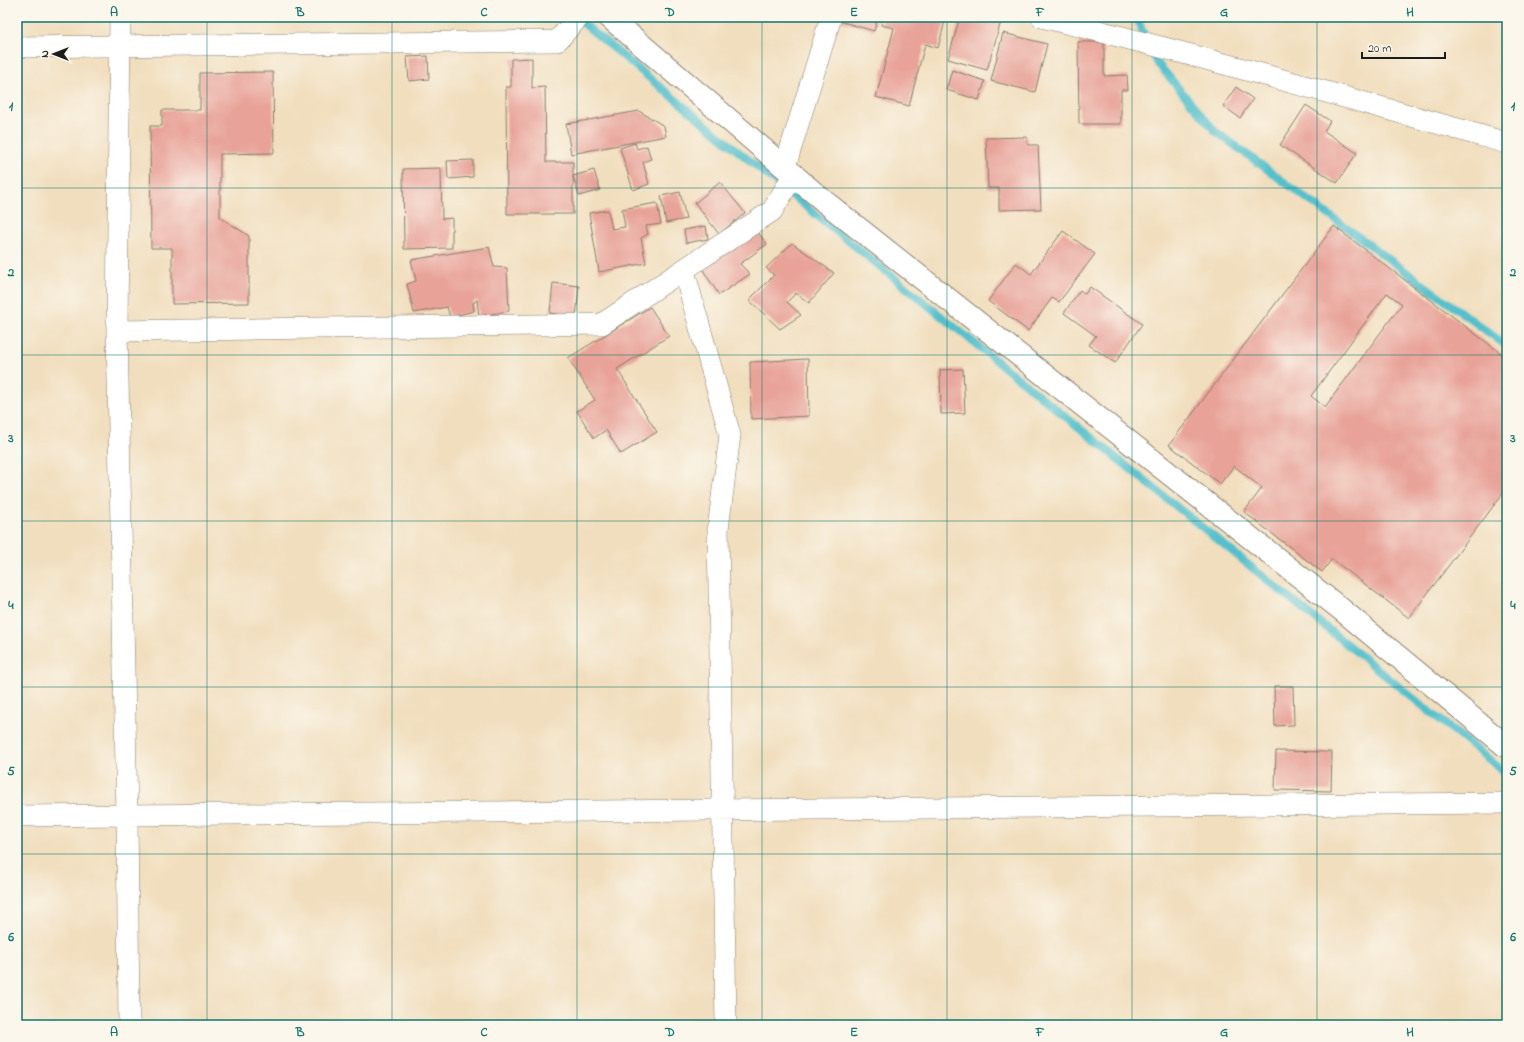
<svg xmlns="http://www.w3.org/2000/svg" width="1524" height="1042" font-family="'Indie Flower',sans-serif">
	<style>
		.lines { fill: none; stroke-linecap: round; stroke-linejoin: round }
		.stream { stroke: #54c0cc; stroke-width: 8 }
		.building { fill: #e8a298; fill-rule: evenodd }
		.street-casing { stroke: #867d6d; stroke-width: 22 }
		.secondary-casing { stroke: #867d6d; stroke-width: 24 }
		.street { stroke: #fff; stroke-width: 21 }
		.secondary { stroke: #fff; stroke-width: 22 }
		.grid { fill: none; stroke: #0f766e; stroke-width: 1; stroke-opacity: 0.55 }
		.neatline { fill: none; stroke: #0f766e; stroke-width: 1.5 }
		.grid-label { font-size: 13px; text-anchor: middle; font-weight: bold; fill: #0f766e }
	</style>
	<rect width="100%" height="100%" fill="#fbf7ec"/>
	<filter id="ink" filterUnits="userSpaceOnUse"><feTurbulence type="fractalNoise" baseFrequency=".025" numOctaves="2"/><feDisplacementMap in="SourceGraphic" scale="8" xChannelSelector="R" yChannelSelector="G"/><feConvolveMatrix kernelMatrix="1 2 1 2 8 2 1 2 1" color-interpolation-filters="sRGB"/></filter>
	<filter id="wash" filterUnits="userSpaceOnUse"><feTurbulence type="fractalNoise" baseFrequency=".012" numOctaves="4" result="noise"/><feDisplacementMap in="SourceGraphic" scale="16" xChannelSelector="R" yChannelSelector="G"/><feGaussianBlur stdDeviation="0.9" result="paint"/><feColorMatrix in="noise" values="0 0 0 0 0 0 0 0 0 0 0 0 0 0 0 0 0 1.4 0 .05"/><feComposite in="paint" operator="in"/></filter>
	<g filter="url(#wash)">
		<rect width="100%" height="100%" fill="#f1debe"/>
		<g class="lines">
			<path class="stream" d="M1136,17L1158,64L1215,131L1507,346
				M578,19L767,175L1507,774"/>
		</g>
		<g id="blocks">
			<path class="building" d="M840,17H878L874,31L839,21Z
				M883,17H946L938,48L925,44L909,106L876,97L894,28L881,25Z
				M960,17L1002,18L987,70L948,59Z
				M1003,33L1047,44L1035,92L991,81Z
				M1078,42H1104V76L1127,75L1128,90H1121V124H1079Z
				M428,56L429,79L409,81L407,57Z
				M532,58V88L545,87L546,162H573V214H507L506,87H511V59Z
				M952,70L985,81L979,100L946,90Z
				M273,72L274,153L220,154V217L249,236V303L172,304V248H151L150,126H162V110H200V73Z
				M1236,87L1253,99L1240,118L1223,106Z
				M1306,105L1330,121L1324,131L1357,153L1337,183L1280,145Z
				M639,111L664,126L666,136L571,154L566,124Z
				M1027,137L1028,145H1038L1041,209L999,210V188H988L986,138Z
				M635,143L637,149L647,146L651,159L643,162L649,184L633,190L620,148Z
				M473,160V177L448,179L447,161Z
				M441,168L442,219L452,218V248L404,249L403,169Z
				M594,170L600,190L579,196L573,176Z
				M720,182L745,213L719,234L695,203Z
				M680,192L686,219L666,223L661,196Z
				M657,203L661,224L646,226L648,234L641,238L646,263L599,272L589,213L608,210L612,229L625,227L622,209Z
				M706,226L708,239L686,243L684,230Z
				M1334,226L1507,358V488L1409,618L1332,559L1322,572L1244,512L1262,488L1234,466L1220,484L1169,445ZM1387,293L1402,304L1325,407L1311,396Z
				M757,231L767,244L740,264L750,274L719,295L701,267Z
				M1063,231L1095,254L1059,302L1052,298L1028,331L988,301L1016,263L1031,274Z
				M792,243L834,273L809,303L796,293L787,302L801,315L780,329L749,300L774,275L766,268Z
				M489,247L494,267L507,268L509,311L479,316L477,300L473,303L474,311L450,317L447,307L414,313L407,284L416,281L411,260Z
				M553,283L579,286L576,317L550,313Z
				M1090,287L1142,324L1115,363L1089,345L1096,336L1064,313L1080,290L1085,294Z
				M650,307L669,336L617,369L657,432L621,454L606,430L594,438L577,411L595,400L568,358Z
				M808,359L809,416L751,419L750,362Z
				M963,369L965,413L941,414L940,370Z
				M1274,686H1293L1294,725L1275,726Z
				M1276,751L1332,752L1331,791L1275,790Z"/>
		</g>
	</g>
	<g filter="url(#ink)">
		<use href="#blocks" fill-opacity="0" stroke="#867d6d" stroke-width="1"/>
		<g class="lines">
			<defs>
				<path id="street" d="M120,17L117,331L127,815L129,1025
					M1042,17C1198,55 1352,99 1507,143
					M17,47L557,41L579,17
					M785,167L831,17
					M684,271L730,435L718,529L726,1025
					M117,331L602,324L772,211L794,174
					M17,816L1507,803"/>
				<path id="secondary" d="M609,17L825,202L1342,610L1507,747"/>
			</defs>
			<use href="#street" class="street-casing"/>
			<use href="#secondary" class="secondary-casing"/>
			<use href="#street" class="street"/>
			<use href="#secondary" class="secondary"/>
		</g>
	</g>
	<path class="grid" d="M207,17V1025M392,17V1025M577,17V1025M762,17V1025M947,17V1025M1132,17V1025M1317,17V1025M17,188H1507M17,355H1507M17,521H1507M17,687H1507M17,854H1507"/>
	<rect width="1524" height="1042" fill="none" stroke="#fbf7ec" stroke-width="44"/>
	<g transform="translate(54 54) rotate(270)" stroke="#fbf7ec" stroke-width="3" paint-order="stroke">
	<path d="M0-3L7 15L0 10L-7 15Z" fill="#1c1c1c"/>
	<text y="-6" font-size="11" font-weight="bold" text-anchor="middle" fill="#1c1c1c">N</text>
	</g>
	<path d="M1362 52v6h83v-6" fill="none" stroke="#1c1c1c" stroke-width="2"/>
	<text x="1368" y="52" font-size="12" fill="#1c1c1c" stroke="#fbf7ec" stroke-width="3" paint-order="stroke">20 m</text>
	<rect x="22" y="22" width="1480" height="998" class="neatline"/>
	<g class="grid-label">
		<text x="114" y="16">A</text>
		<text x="300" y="16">B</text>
		<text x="484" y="16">C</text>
		<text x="670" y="16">D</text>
		<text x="854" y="16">E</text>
		<text x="1040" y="16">F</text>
		<text x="1224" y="16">G</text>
		<text x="1410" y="16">H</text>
		<text x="11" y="110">1</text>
		<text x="1513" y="110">1</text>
		<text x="11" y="276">2</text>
		<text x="1513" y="276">2</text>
		<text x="11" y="442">3</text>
		<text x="1513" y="442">3</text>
		<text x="11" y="609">4</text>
		<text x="1513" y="609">4</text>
		<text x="11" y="775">5</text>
		<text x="1513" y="775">5</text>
		<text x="11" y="941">6</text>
		<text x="1513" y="941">6</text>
		<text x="114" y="1036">A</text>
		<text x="300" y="1036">B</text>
		<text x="484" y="1036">C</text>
		<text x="670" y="1036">D</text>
		<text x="854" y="1036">E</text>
		<text x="1040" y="1036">F</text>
		<text x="1224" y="1036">G</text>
		<text x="1410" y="1036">H</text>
	</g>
</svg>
